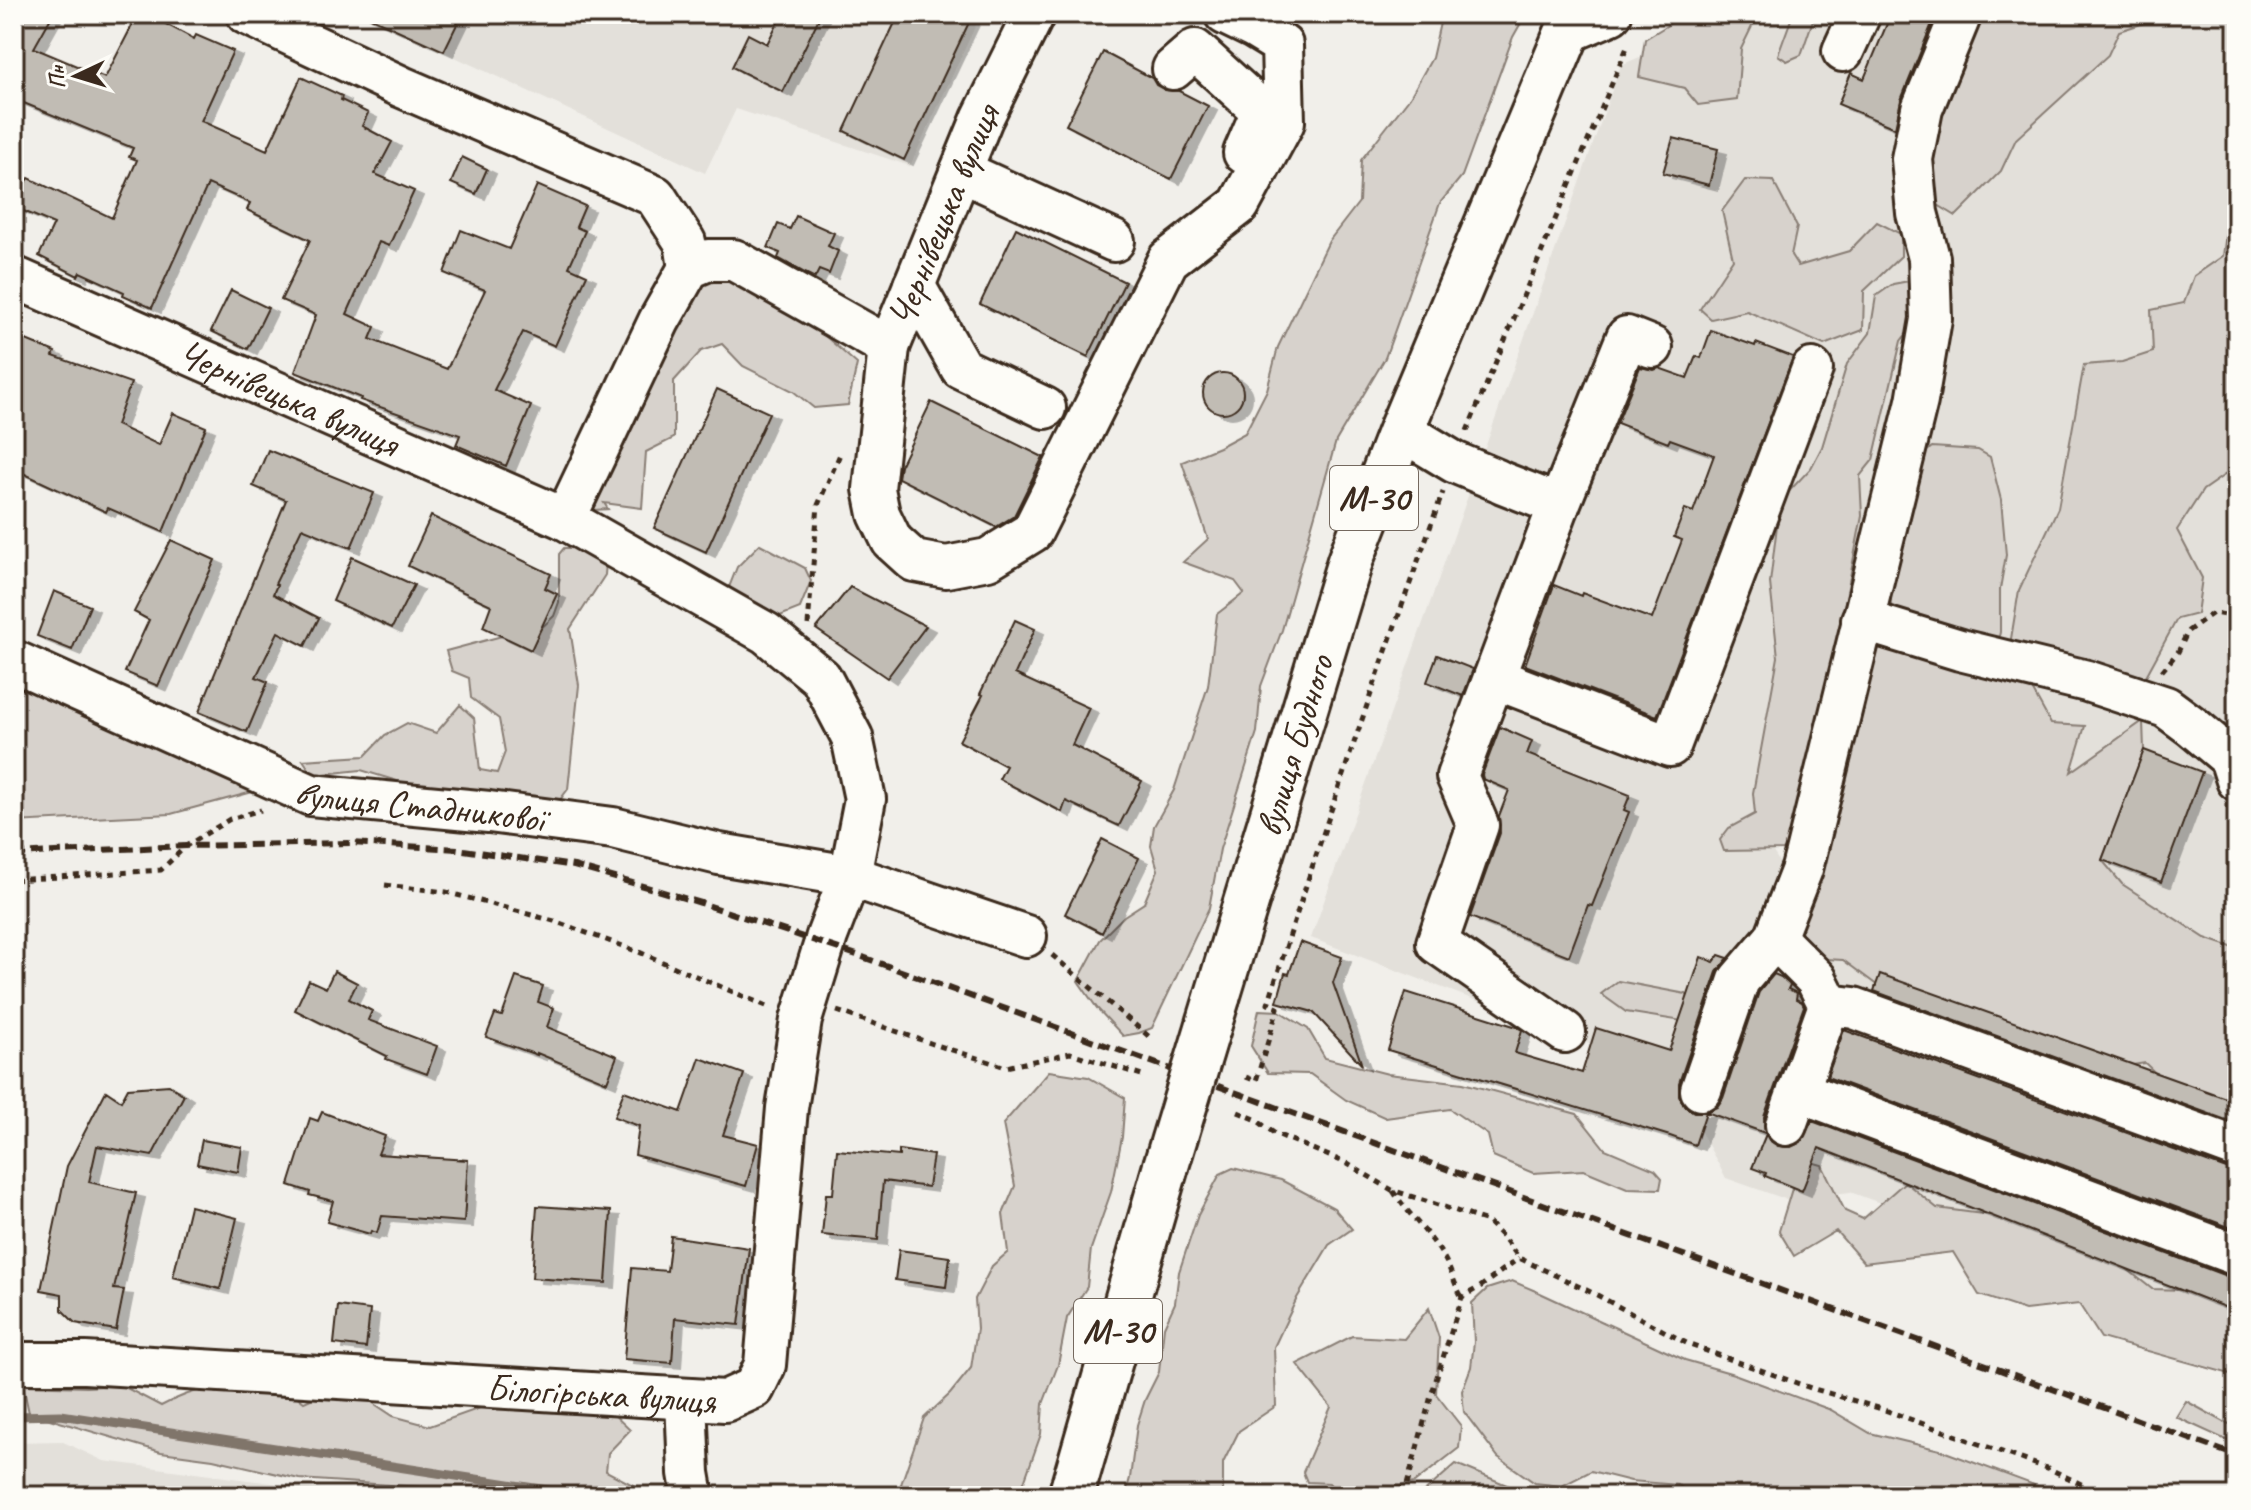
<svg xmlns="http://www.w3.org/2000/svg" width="2251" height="1510" font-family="Caveat,sans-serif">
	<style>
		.built { fill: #e3e0da }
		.green { fill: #d7d2cc; stroke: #897e75; stroke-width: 2 }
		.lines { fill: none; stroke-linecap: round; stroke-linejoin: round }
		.stream { stroke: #80746b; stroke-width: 9 }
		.building { fill: #c1bcb4; stroke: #3b2a1e; stroke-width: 2; filter: url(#shadow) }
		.minor-casing { stroke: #3b2a1e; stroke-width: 46 }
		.highway-casing { stroke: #3b2a1e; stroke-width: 50 }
		.path { stroke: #3b2a1e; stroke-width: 5; stroke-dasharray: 6 6; stroke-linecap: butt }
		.minor { stroke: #fdfcf7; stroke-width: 40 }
		.highway { stroke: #fdfcf7; stroke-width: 44 }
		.rail { stroke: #3b2a1e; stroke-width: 6; stroke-dasharray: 12 6; stroke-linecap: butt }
		.highway-bridge-casing { stroke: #3b2a1e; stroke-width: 50; stroke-linecap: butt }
		.highway-bridge { stroke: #fdfcf7; stroke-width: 44 }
		.labels { text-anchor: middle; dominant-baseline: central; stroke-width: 6; stroke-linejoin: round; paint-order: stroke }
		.shield { fill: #fdfcf7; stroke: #75695f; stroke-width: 2 }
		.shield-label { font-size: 36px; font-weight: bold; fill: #3b2a1e }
		.street-label { font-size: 38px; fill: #3b2a1e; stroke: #fdfcf7 }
	</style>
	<defs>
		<filter id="shadow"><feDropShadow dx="9" dy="5" stdDeviation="0" flood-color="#0004"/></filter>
	</defs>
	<rect width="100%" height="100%" fill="#f1efea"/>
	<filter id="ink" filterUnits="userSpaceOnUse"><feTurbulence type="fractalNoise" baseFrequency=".0125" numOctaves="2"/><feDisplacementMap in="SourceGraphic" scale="16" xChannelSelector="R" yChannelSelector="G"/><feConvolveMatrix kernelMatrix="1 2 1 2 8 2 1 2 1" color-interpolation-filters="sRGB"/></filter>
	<g filter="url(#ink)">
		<path class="built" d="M362,14H981L910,166L736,109L705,173Z
			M1740,14H2237V978L1754,820L1820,930L2237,1087V1333L1850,1192L1788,1200L1726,1178L1671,1077L1652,1067L1311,938L1621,65Z
			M61,1441L104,1461L370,1496H14V1442Z"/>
		<path class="green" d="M1442,14H1526L1513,37L1462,176L1440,203L1385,358L1336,441L1282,630L1261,686L1257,732L1220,849L1209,908L1152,1028L1139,1033L1123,1036L1097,1008L1078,981L1100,940L1124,916L1144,903L1158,870L1151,846L1154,826L1174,790L1208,686L1217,614L1244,593L1235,581L1183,562L1208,539L1182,462L1219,447L1245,433L1267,390L1278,347L1329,241L1359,202L1361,160L1410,97L1432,58Z
			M1686,14H1758L1741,49L1737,100L1698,105L1684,88L1639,77L1645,39Z
			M1793,14H1815L1801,55L1787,61L1778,55Z
			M1957,14H2162L2157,19L2119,31L2108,55L2016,139L2001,171L1956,216L1915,191Z
			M2237,148V462L2233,469L2203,490L2177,530L2202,578L2197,614L2177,619L2146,676L2117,681L2009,651L2019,590L2058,508L2084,365L2122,362L2153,352L2151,310L2184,303L2194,276L2223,256Z
			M1745,180L1773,181L1797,227L1791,255L1798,266L1849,251L1877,222L1901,234V256L1864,291L1863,330L1824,345L1747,311L1711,319L1700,309L1733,259L1722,211Z
			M694,275L745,278L799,313L857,364L848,405L814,408L793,391L743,366L722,344L701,351L674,381V438L646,452L642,508L604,503L608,509L594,510L591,481Z
			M1925,278L1930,303L1901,341L1873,460L1860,476L1862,516L1832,669L1807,762L1798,836L1783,850L1724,851L1720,840L1729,828L1755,814L1753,793L1778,657L1770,583L1780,501L1811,468L1822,447L1847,364L1870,333L1876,296L1893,284Z
			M1932,447L1978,450L1990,457L2001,500L2006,555L2000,589V632L1997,647L1891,610L1890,523L1920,457Z
			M760,544L805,568L811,581L800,608L775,618L726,595L737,567Z
			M564,548H591L606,562L605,575L570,629L579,685L568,789L553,809L476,805L361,770L313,775L303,760L365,756L385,735L407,723L436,733L460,705L474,718L480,770L497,773L505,752L499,719L471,698L469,678L452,671L446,651L513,633L534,635L554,616L559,602V554Z
			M1865,643L2028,682L2051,724L2085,726L2071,772L2143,721L2144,750L2102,860L2122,884L2205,938L2237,949V1109L2175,1092L2145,1063L2089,1072L2002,1029L1947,1028L1928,1001L1897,1000L1843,960L1809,958L1798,941L1796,904Z
			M14,685L271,787L171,814L14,822Z
			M1618,981L1686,994L1690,999L1682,1021L1626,1012L1601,994Z
			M1259,1010L1279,1011L1308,1029L1325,1058L1388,1074L1463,1083L1577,1114L1605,1149L1655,1170L1662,1178L1660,1189L1627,1188L1584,1170L1533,1173L1493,1156L1488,1135L1450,1109L1386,1118L1346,1100L1310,1074L1268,1073L1251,1046Z
			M1049,1071L1088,1077L1125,1098L1122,1137L1111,1192L1091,1249L1087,1287L1067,1318L1058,1365L1043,1404L1041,1434L1019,1496H897L924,1418L950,1394L971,1368L977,1329L975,1299L992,1266L1008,1252L1003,1214L1015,1186L1003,1124Z
			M1811,1162L1822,1165L1845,1211L1863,1219L1905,1182L1937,1208L1990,1215L2028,1214L2093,1242L2152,1289L2184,1290L2237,1310V1376L2101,1338L2079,1304L2025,1310L1979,1295L1953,1252L1864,1263L1836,1231L1794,1256L1779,1231L1795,1179Z
			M1233,1168L1281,1180L1334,1208L1352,1229L1329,1245L1297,1298L1274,1347L1276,1406L1239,1431L1223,1463V1496H1125L1130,1478L1137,1425L1145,1400L1159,1372L1164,1327L1175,1303L1179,1272L1198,1215L1220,1174Z
			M1512,1281L1538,1292L1685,1360L1734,1374L1831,1410L1870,1433L1940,1450L2064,1496H1695L1678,1485L1631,1481L1591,1471L1562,1486L1535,1483L1498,1457L1464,1412L1462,1391L1471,1367L1474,1342L1472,1303L1487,1289Z
			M1429,1308L1439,1338L1436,1394L1461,1426L1459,1448L1414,1483L1356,1496H1340L1329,1483L1307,1482L1303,1472L1331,1407L1297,1364L1352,1336L1404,1339Z
			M277,1381L304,1402L324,1393L352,1389L393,1416L430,1426L497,1402L611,1412L630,1430L608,1453L606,1471L654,1496H434L420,1487L299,1479L213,1459L161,1452L29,1413L23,1385L86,1387L121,1385L161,1406C203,1383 232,1384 277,1381Z
			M2186,1401L2228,1424L2237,1418V1445L2176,1417Z
			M1456,1464L1514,1488L1541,1496H1422L1423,1493Z"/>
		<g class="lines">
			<path class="stream" d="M14,1416L61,1415L567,1493L570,1496"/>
		</g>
		<path class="building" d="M14,14H53L34,48L105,78L138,14H147L194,39L196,35L233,51L201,121L267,150L301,77L342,96L341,100L368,113L362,126L392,142L375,174L414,191L389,246L379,242L347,314L375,327L370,339L447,369L485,290L444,273L461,230L509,249L537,185L585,206L576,227L585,231L569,267L587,275L555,346L523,332L494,390L531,406L506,466L456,445L460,435L360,400L361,398L295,372L316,315L281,300L310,240L247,210L250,203L208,184L152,308L123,295L124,292L80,272L78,276L39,256L54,224L14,207V176L27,181L29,178L112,218L137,160L129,157L133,148L14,99Z
			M362,14H462L444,51Z
			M782,14H821L783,92L732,67L748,34L767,44Z
			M899,14H973L904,160L844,131Z
			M1891,14H1936L1901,100L1895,128L1838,104L1851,73L1864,79Z
			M1103,52L1152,78L1156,85L1165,90L1179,91L1208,106L1171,179L1066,125Z
			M1673,138L1718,149L1709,185L1663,173Z
			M462,157L487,169L476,194L451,183Z
			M796,216L834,233L828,246L838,251L829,274L819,270L815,278L805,273L778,258L780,253L768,248L778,224L790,229Z
			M1016,228L1125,282L1088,357L980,304Z
			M231,290L268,308L248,349L211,331Z
			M1711,330L1755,346L1756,343L1793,357L1657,716L1525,665L1554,585L1581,596L1582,593L1652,619L1682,540L1674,537L1685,509L1693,512L1714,455L1670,439L1668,443L1617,423L1640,367L1654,370L1659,368L1687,378L1696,356L1701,358Z
			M14,335L55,352L53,356L131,383L116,425L159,445L173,413L206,427L163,532L108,508L106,512L14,469Z
			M1203 393a20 20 0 1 1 40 0a20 20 0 1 1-40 0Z
			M717,389L769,413L706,552L654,528Z
			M931,402L1043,457L1014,516L996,527L898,478L900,466Z
			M268,450L374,493L351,548L302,528L275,584L277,585L273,594L319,618L305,646L278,632L256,677L268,682L247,732L199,712L286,500L253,486Z
			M431,516L551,574L545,588L557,594L531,650L483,627L491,605L408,566Z
			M171,540L215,560L158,686L125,672L149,620L134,612Z
			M352,557L414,585L392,628L333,601Z
			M850,587L926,626L887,678L816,629Z
			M54,591L90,606L72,650L37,636Z
			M1015,620L1035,629L1015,674L1089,708L1072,745L1142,781L1119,826L1066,801L1062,812L999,779L1006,766L959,741L983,695L980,694Z
			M1437,655L1473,669L1463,696L1427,682Z
			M1500,727L1532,741L1527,754L1630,795L1624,810L1629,812L1592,906L1588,905L1569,956L1470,917L1500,833L1499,816L1509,790L1483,779L1482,775Z
			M2144,750L2202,772L2161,882L2102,860Z
			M1102,839L1139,858L1102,933L1065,914Z
			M1300,942L1342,957L1333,983L1362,1065L1313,1012L1277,1002L1285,973L1289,974Z
			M1719,955L1728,958L1717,972L1679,1083V1095L1684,1106L1694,1112H1706L1695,1145L1670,1136L1388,1050L1406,992L1517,1027L1522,1030L1515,1053L1582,1073L1596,1028L1669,1051L1701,957L1714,962Z
			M334,971L357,983L349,999L372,1011L368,1020L437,1046L427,1074L386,1059L387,1056L295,1010L309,980L326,988Z
			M1774,974L1781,977L1790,985L1788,989L1797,993L1796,999L1802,1002L1804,1006L1764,1117L1765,1133L1706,1112L1717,1107L1723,1098L1759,992Z
			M1880,974L2237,1102V1124L1874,991Z
			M516,977L543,986L538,1002L554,1008L547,1027L617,1056L607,1082L537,1053V1055L486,1037L495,1014L502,1016Z
			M1844,1030L2229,1170H2237V1230L1827,1077Z
			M700,1058L744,1074L723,1135L758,1144L746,1186L635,1155L639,1126L614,1117L624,1091L681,1112Z
			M169,1085L184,1095L152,1156L97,1146L89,1182L136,1193L114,1289L124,1290L116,1330L75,1323L62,1310V1294L41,1290L67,1166L106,1091L121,1101L128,1088Z
			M322,1112L385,1136L378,1154L468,1160L464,1222L382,1216L377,1233L371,1231L370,1234L327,1222L333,1201L309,1195L310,1192L289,1185L310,1118L318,1121Z
			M1812,1121L2229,1277H2237V1312L1819,1148L1802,1191L1765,1176L1766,1173L1752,1168L1766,1134L1769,1140L1778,1146L1791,1147L1801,1142Z
			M202,1140L242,1147L238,1172L197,1164Z
			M837,1150L899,1156V1150L933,1155L928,1187L883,1181L878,1240L822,1235L826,1194H833Z
			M190,1206L237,1218L220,1289L173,1277Z
			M537,1206L611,1211L606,1283L532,1278Z
			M671,1236L749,1248L739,1325L675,1318L672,1363L624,1359L632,1268L667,1271Z
			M899,1250L950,1257L946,1287L895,1280Z
			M338,1306L370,1310L366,1348L334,1344Z"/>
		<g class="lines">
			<defs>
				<g id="minor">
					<path d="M247,14L402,87L655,196L685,242L689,268"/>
					<path d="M1566,33L1611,14"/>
					<path d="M1843,51L1860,14"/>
					<path d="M1173,69L1195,50L1262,111L1244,153"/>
					<path d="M961,171L1114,241"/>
					<path id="s1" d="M14,277L565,519"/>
					<path d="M914,285L961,368L1045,408"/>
					<path d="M889,347L874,489L879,514L892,541L914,561L946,567L988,559L1032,532L1168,260L1239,205L1284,122L1282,45L1254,28L1225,14"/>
					<path d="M1401,430L1454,462L1497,480"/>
					<path d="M1503,483L1559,505L1627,337L1652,347"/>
					<path d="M1559,505L1457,776L1478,825L1437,943L1565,1032"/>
					<path d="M1862,620L1960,650L2087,681L2166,707L2193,727L2230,758L2237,780"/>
					<path id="s2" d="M14,661L311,795L489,812L613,828L719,854L850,876L1026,936"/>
					<path d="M1494,678L1670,746L1812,369"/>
					<path d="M1775,938L1816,979L1829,1005L1786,1125"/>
					<path d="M1829,1005L1854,1008L2237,1148"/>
					<path d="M1701,1090L1739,980L1775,938L1802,869L1917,401L1931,319L1929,258L1917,213L1912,159L1922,109L1961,14"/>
					<path d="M1798,1091L2237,1255"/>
					<path id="s3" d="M14,1363H85L725,1401L754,1388L765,1365L787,1108L801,1020L827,936L850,876L865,799L852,737L821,678L766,633L565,519L659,321L689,268L708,260H734L889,347L982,119L1034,14"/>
					<path d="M686,1399L689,1473L693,1496"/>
				</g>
				<g id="highway">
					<path id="s4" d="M1217,998L1350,561L1401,430L1575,14"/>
					<path d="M1071,1496L1166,1166"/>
				</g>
			</defs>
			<use href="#minor" class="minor-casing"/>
			<use href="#highway" class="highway-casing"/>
			<path class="path" d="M1467,431L1628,45
				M808,625L818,505L841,452
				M2162,671L2178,652L2188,631L2213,613L2237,617
				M14,880L161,870L186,846L230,819L261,810
				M385,885L446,892L554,921L639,952L771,1008
				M1052,955L1152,1039
				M837,1011L933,1044L1006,1067L1070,1053L1142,1075
				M1246,1077L1256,1081L1278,1008L1268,1004C1322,832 1381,662 1443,492
				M1238,1112L1255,1119L1274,1133L1346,1163L1392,1190L1487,1221L1504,1238L1519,1258L1597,1295L1690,1345L1811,1388L1882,1409L2052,1470L2106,1496
				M1393,1191C1408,1214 1429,1233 1443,1256C1451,1269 1454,1284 1462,1297
				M1404,1496L1431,1396L1462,1297L1480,1287L1519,1258"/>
			<use href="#minor" class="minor"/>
			<use href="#highway" class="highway"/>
			<path class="rail" d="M14,854L186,846L351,843L457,849L574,866L701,903L857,955L2237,1456"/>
			<defs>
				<path id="highway-bridge" d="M1166,1166L1217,998"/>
			</defs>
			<use href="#highway-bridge" class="highway-bridge-casing"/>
			<use href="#highway-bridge" class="highway-bridge"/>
		</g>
	</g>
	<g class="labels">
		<g class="shield">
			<rect x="1330" y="466" width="88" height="64" rx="6"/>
			<rect x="1074" y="1299" width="88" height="64" rx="6"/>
		</g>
		<g class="shield-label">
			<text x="1374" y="498">М-30</text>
			<text x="1118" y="1331">М-30</text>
		</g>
		<g class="street-label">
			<text stroke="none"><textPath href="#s3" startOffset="2426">Чернівецька вулиця</textPath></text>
			<text stroke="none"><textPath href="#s1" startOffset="300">Чернівецька вулиця</textPath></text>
			<text stroke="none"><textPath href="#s4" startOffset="264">вулиця Будного</textPath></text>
			<text stroke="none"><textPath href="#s2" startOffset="436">вулиця Стадникової</textPath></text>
			<text stroke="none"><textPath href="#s3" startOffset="588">Білогірська вулиця</textPath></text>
		</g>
	</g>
	<rect width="2251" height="1510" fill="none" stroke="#fdfcf7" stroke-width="48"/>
	<rect x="24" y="24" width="2203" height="1462" fill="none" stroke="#3b2a1e" stroke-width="3" filter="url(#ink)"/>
	<g transform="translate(76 76) rotate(266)" stroke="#fdfcf7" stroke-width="6" paint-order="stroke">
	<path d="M0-6L14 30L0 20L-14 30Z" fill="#3b2a1e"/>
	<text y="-12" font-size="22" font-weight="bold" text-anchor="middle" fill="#3b2a1e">Пн</text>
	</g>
</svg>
